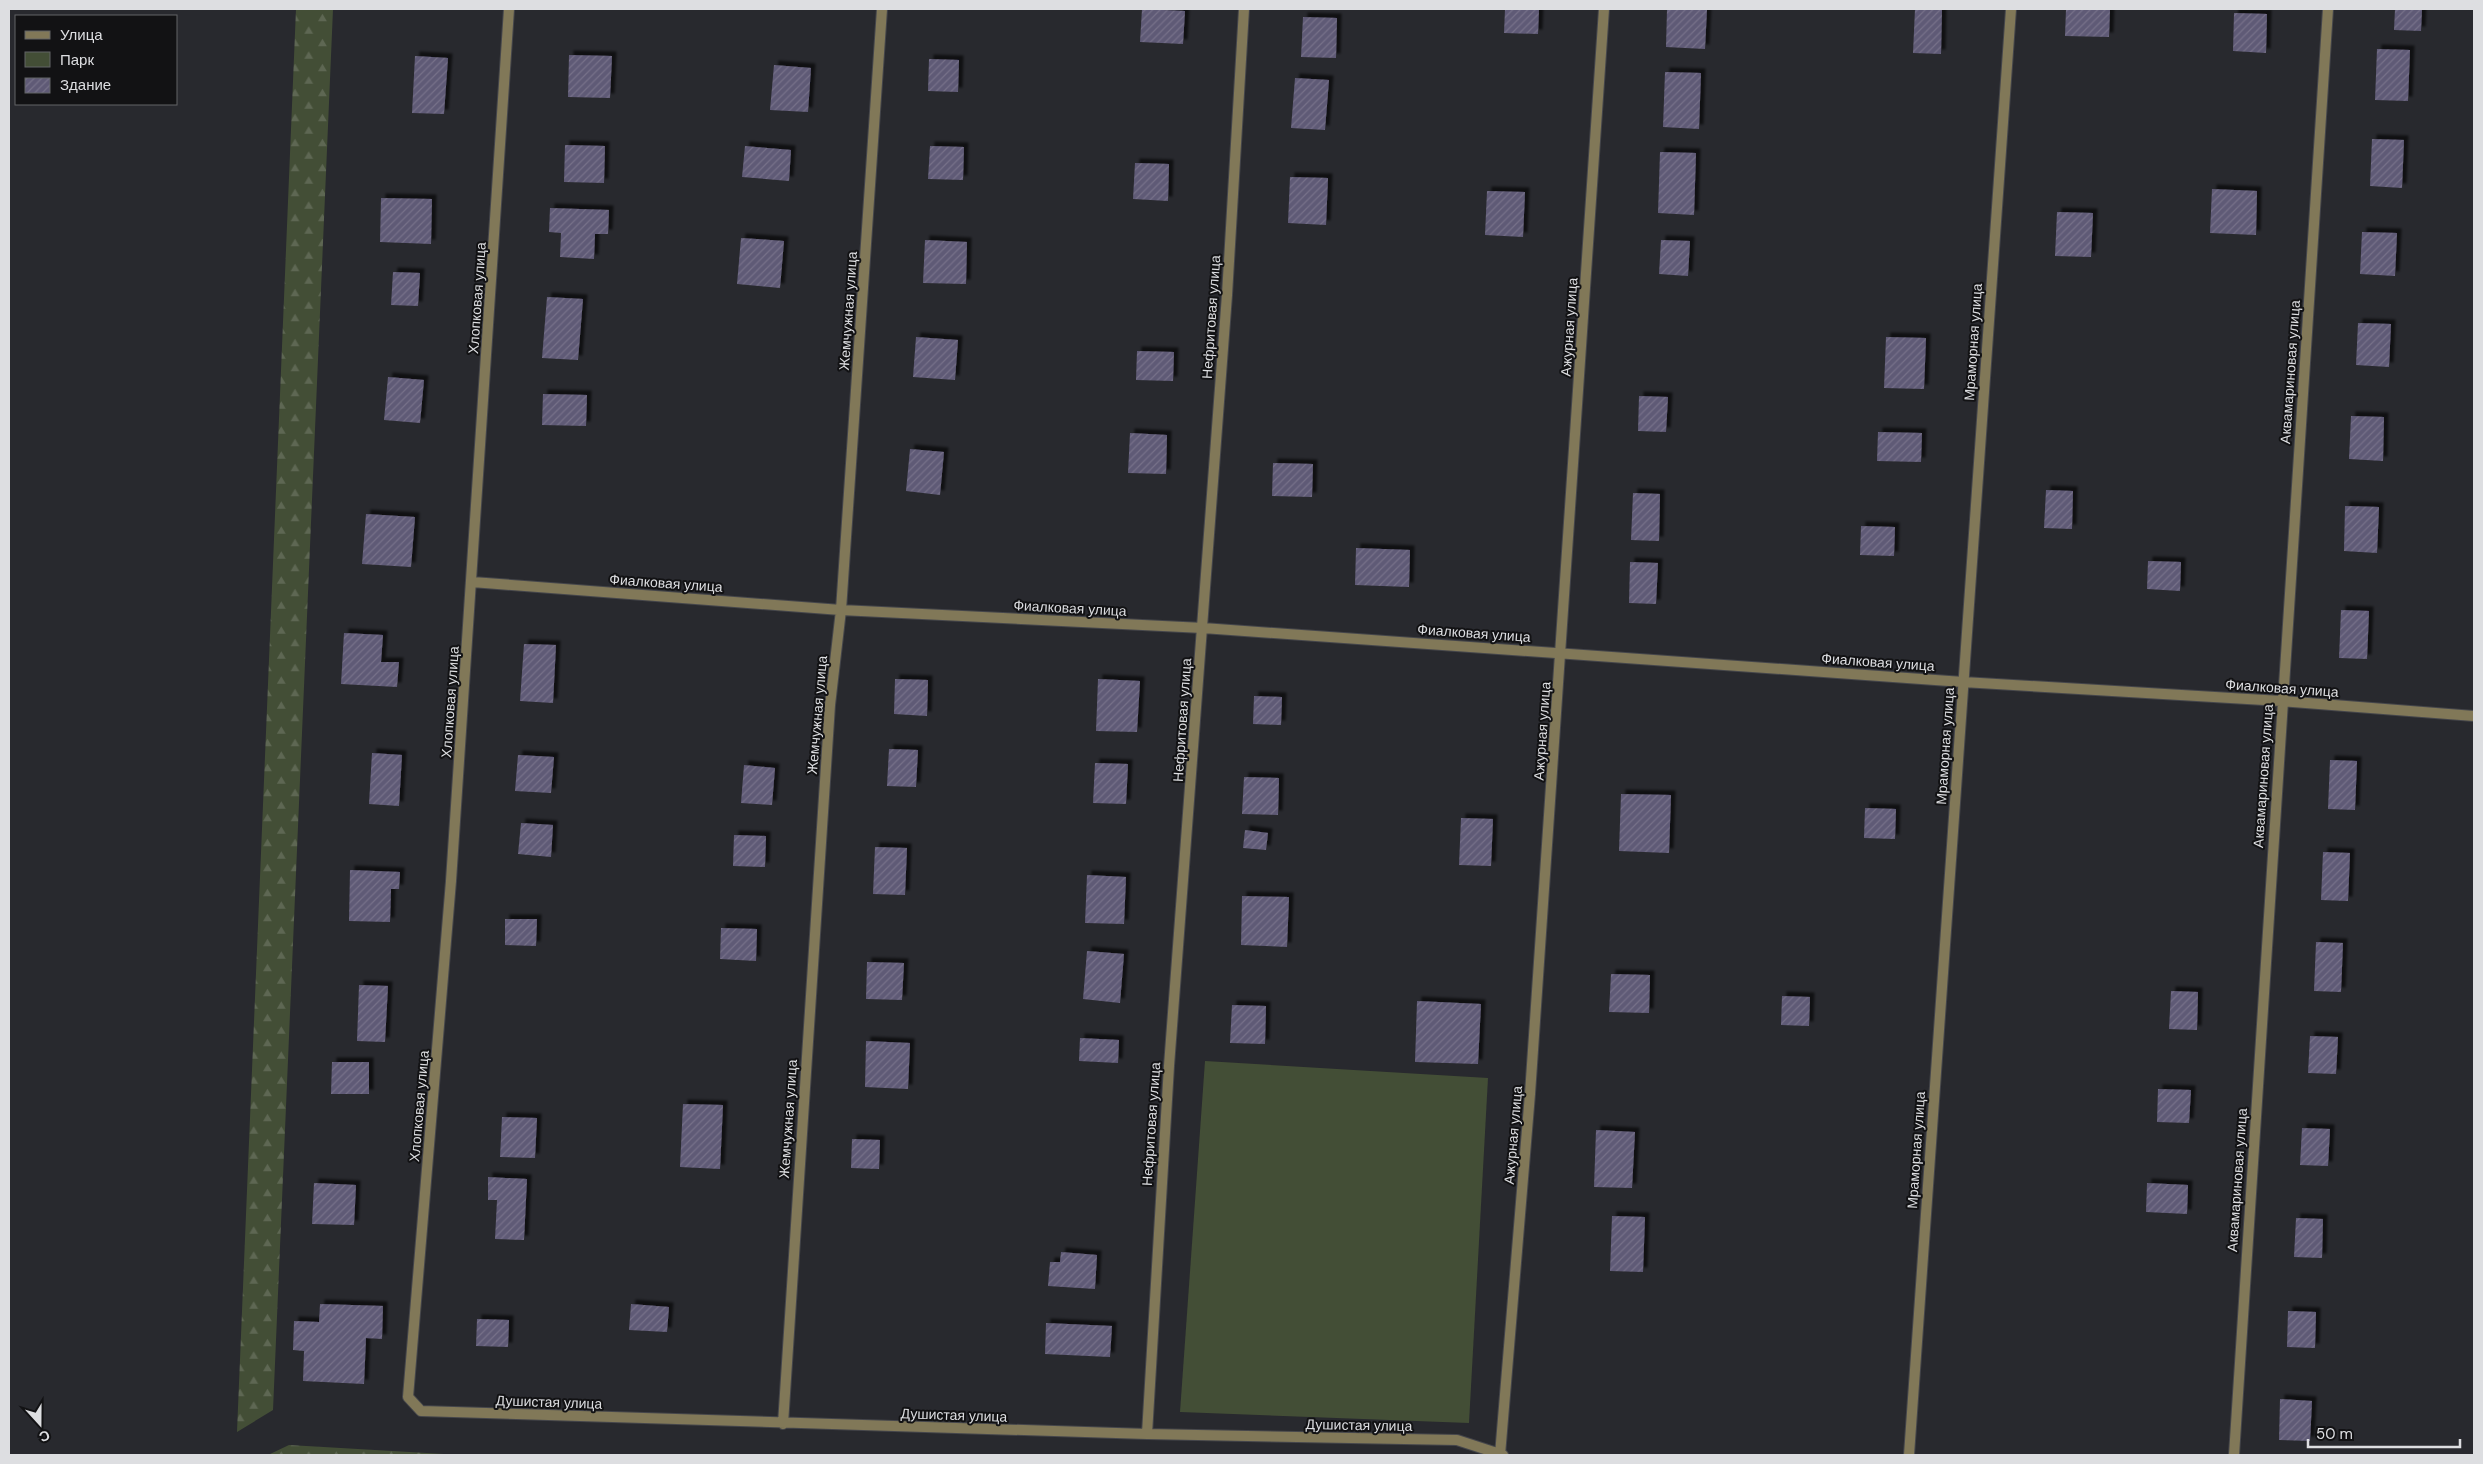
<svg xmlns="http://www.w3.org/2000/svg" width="2483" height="1464" font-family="'DM Sans',sans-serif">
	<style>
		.green { fill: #434e36 }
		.forest { fill: url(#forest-firs) }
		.building { fill: url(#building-hatch); filter: url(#shadow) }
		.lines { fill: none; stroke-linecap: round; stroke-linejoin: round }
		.street-casing { stroke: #45464b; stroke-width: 12 }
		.street { stroke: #817858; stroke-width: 10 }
		.labels { text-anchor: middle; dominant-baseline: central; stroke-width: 4; stroke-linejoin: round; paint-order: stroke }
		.street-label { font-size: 14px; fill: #dddee1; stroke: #121214 }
	</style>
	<defs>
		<pattern id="forest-firs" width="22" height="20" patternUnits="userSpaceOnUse" patternTransform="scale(1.25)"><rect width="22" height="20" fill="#434e36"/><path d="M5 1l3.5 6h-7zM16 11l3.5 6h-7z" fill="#5e6753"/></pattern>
		<pattern id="building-hatch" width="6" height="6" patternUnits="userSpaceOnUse" patternTransform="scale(1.25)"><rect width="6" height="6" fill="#5f5a76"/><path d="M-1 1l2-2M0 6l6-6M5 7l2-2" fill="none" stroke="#767189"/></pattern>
		<filter id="shadow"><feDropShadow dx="4.5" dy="-4.5" stdDeviation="1" flood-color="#0009"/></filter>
	</defs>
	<rect width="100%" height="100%" fill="#28292e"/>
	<path class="green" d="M1205,1061L1488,1078L1469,1423L1180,1412Z"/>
	<path class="forest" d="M296,9H333L273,1410L237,1432Z
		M289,1445L461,1455H268Z"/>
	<path class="building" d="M1142,9L1185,11L1183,44L1140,42Z
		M1505,9H1539L1538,34L1504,33Z
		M1667,9H1707L1705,49L1666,47Z
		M1915,9H1942L1941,54L1913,53Z
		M2066,9H2110L2109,37L2065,36Z
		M2395,9H2422L2421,31L2394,30Z
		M2234,13L2267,14L2266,53L2233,51Z
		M1303,17L1337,18L1336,58L1301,57Z
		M2377,49L2410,50L2408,101L2375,100Z
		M569,55L612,56L610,98L568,97Z
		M415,56L448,58L444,114L412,113Z
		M929,59L959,60L958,92L928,91Z
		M774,65L811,68L808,112L770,110Z
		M1665,72L1701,73L1699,129L1663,127Z
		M1295,78L1329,80L1325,130L1291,128Z
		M2372,139L2404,140L2402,188L2370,186Z
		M565,145L605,146L604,183L564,182Z
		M745,146L791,150L789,181L742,177Z
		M930,146L964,147L963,180L928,179Z
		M1660,152L1696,153L1694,215L1658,213Z
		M1135,163L1169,164L1168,201L1133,199Z
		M1290,177L1328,178L1326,225L1288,223Z
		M2212,189L2257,191L2256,235L2210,233Z
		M1487,191L1525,192L1523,237L1485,235Z
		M381,198L432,199L431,244L380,242Z
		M550,208L609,210L608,234H595L594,259L560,257L561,233L549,232Z
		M2057,212L2093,213L2091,257L2055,256Z
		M2362,232L2397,233L2395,276L2360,274Z
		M741,238L784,241L780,288L737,284Z
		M925,240L967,242L966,284L923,283Z
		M1661,240L1690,241L1688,276L1659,274Z
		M393,272L420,273L418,306L391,305Z
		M547,297L583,299L578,360L542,358Z
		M2358,323L2391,324L2389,367L2356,365Z
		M916,337L958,340L955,380L913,377Z
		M1886,337L1926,338L1924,389L1884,388Z
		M1137,351L1174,352L1173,381L1136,380Z
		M388,377L424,380L420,423L384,420Z
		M543,394L587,395L586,426L542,425Z
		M1639,396L1668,397L1666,432L1638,431Z
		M2351,416L2384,417L2383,461L2349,459Z
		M1878,432L1922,433L1921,462L1877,461Z
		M1130,433L1167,435L1166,474L1128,473Z
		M910,449L944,452L940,495L906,491Z
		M1273,463L1313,464L1312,497L1272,496Z
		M2046,490L2073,491L2072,529L2044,528Z
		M1633,493L1660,494L1659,541L1631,540Z
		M2345,506L2379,507L2377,553L2344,551Z
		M366,514L415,517L411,567L362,564Z
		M1861,526L1895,527L1894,556L1860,555Z
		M1356,548L1410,550L1409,587L1355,585Z
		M2148,561L2181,562L2180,591L2147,589Z
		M1630,562L1658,563L1656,604L1629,603Z
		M2341,610L2369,611L2367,659L2339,658Z
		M344,633L383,635L381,662H399L397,687L341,684Z
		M524,644L556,645L553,703L520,701Z
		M895,679L928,680L927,716L894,714Z
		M1098,679L1140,681L1137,732L1096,731Z
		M1254,696L1282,697L1281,725L1253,724Z
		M889,749L918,750L916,787L887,786Z
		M372,753L402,755L399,806L369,804Z
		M518,755L554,757L551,793L515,791Z
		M2330,760L2357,761L2355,810L2328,809Z
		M1095,763L1128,764L1126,804L1093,803Z
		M744,765L775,768L772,805L741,803Z
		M1244,777L1279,778L1278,815L1242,814Z
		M1621,794L1671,795L1669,853L1619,851Z
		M1865,808L1896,809L1895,839L1864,838Z
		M1461,818L1493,819L1491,866L1459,865Z
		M521,823L553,825L551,857L518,854Z
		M1245,830L1268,833L1266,850L1243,848Z
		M734,835L766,836L765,867L733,866Z
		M875,847L907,848L905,895L873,894Z
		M2323,852L2350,853L2348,901L2321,900Z
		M350,870L400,872L399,889H391L390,922L349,921Z
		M1087,875L1126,877L1124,924L1085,923Z
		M1242,896L1289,897L1287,947L1241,945Z
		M505,919H537L536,946L505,945Z
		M721,928L757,929L756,961L720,959Z
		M2316,942L2343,943L2341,992L2314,991Z
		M1087,951L1124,954L1120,1003L1083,999Z
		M867,962L904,963L902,1000L866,999Z
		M1611,974L1650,975L1649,1013L1609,1012Z
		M359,985L388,986L385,1042L357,1041Z
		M2171,991L2198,992L2197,1030L2169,1029Z
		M1782,996L1810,997L1809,1026L1781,1025Z
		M1417,1001L1481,1004L1478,1064L1415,1062Z
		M1232,1005L1266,1006L1265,1044L1230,1043Z
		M2310,1036L2338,1037L2336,1074L2308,1073Z
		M1080,1038L1119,1040L1118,1063L1079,1061Z
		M866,1041L910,1043L908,1089L865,1087Z
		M332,1062H369V1094H331Z
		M2158,1089L2191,1090L2189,1123L2157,1122Z
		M683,1104L723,1105L720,1169L680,1167Z
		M502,1117L537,1118L535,1158L500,1157Z
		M2302,1128L2330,1129L2328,1166L2300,1165Z
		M1596,1130L1635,1132L1632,1188L1594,1187Z
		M852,1139L880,1140L879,1169L851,1168Z
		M488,1177L527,1179L524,1240L495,1239L497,1200H488Z
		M314,1183L356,1185L354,1225L312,1224Z
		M2147,1183L2188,1185L2187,1214L2146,1212Z
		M1612,1216L1645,1217L1643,1272L1610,1271Z
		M2296,1218L2323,1219L2322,1258L2294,1257Z
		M1061,1252L1097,1255L1095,1289L1048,1286L1050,1262H1060Z
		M320,1304L383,1306L382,1339L366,1338L364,1384L303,1381L304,1351L293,1350L294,1321L319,1322Z
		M631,1304L669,1307L667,1332L629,1330Z
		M2288,1311L2316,1312L2315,1348L2287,1347Z
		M477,1319L509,1320L508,1347L476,1346Z
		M1046,1323L1112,1326L1110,1357L1045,1354Z
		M2280,1399L2312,1401L2310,1441L2279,1440Z"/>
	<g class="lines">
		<defs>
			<path id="street" d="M509,9L451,881L408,1397L421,1411L1147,1434L1457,1440L1503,1455
				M472,582L841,610L1203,628L1963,682L2281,701L2474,716
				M783,1424L830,705L841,610L882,9
				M1147,1434L1169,1066L1227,295L1244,9
				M1500,1455L1530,1094L1604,9
				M1909,1455L2011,9
				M2234,1455L2328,9"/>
		</defs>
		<use href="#street" class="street-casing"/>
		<use href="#street" class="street"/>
	</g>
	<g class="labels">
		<g class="street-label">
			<text transform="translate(477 298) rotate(-86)">Хлопковая улица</text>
			<text transform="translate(848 311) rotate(-86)">Жемчужная улица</text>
			<text transform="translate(1211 317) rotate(-86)">Нефритовая улица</text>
			<text transform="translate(1569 327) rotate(-86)">Ажурная улица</text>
			<text transform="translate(1973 342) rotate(-86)">Мраморная улица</text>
			<text transform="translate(2290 372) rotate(-86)">Аквамариновая улица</text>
			<text transform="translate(666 583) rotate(4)">Фиалковая улица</text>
			<text transform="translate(1070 608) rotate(3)">Фиалковая улица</text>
			<text transform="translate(1474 633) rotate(4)">Фиалковая улица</text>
			<text transform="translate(1878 662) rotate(4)">Фиалковая улица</text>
			<text transform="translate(2282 688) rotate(4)">Фиалковая улица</text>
			<text transform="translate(450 702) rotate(-86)">Хлопковая улица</text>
			<text transform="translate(817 715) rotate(-85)">Жемчужная улица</text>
			<text transform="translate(1182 720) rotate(-86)">Нефритовая улица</text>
			<text transform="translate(1542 731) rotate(-86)">Ажурная улица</text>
			<text transform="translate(1945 746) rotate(-86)">Мраморная улица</text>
			<text transform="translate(2263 776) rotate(-86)">Аквамариновая улица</text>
			<text transform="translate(419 1106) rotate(-85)">Хлопковая улица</text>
			<text transform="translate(788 1119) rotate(-86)">Жемчужная улица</text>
			<text transform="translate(1151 1124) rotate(-86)">Нефритовая улица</text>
			<text transform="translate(1513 1135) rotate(-85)">Ажурная улица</text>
			<text transform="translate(1916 1150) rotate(-86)">Мраморная улица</text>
			<text transform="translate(2237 1180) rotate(-86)">Аквамариновая улица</text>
			<text transform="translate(549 1402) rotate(2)">Душистая улица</text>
			<text transform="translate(954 1415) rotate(2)">Душистая улица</text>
			<text transform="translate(1359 1425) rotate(1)">Душистая улица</text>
		</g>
	</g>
	<rect width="2483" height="1464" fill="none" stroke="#dddee1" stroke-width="20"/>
	<rect x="15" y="15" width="162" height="90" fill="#121214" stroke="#636466"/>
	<rect x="25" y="31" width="25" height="8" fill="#817858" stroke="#636466"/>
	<text x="60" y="40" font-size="15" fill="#dddee1">Улица</text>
	<rect x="25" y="52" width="25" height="15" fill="#434e36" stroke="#636466"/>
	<text x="60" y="65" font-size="15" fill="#dddee1">Парк</text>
	<rect x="25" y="78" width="25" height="15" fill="url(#building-hatch)" stroke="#636466"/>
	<text x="60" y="90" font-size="15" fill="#dddee1">Здание</text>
	<g transform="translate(40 1424) rotate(159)" stroke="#121214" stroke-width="4" paint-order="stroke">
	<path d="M0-4L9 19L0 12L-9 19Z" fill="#dddee1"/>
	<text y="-8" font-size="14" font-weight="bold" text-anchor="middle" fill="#dddee1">С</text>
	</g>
	<path d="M2308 1439v8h152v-8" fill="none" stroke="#dddee1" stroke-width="2.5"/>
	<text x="2316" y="1439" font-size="15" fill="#dddee1" stroke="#121214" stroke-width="4" paint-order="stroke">50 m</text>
</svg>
